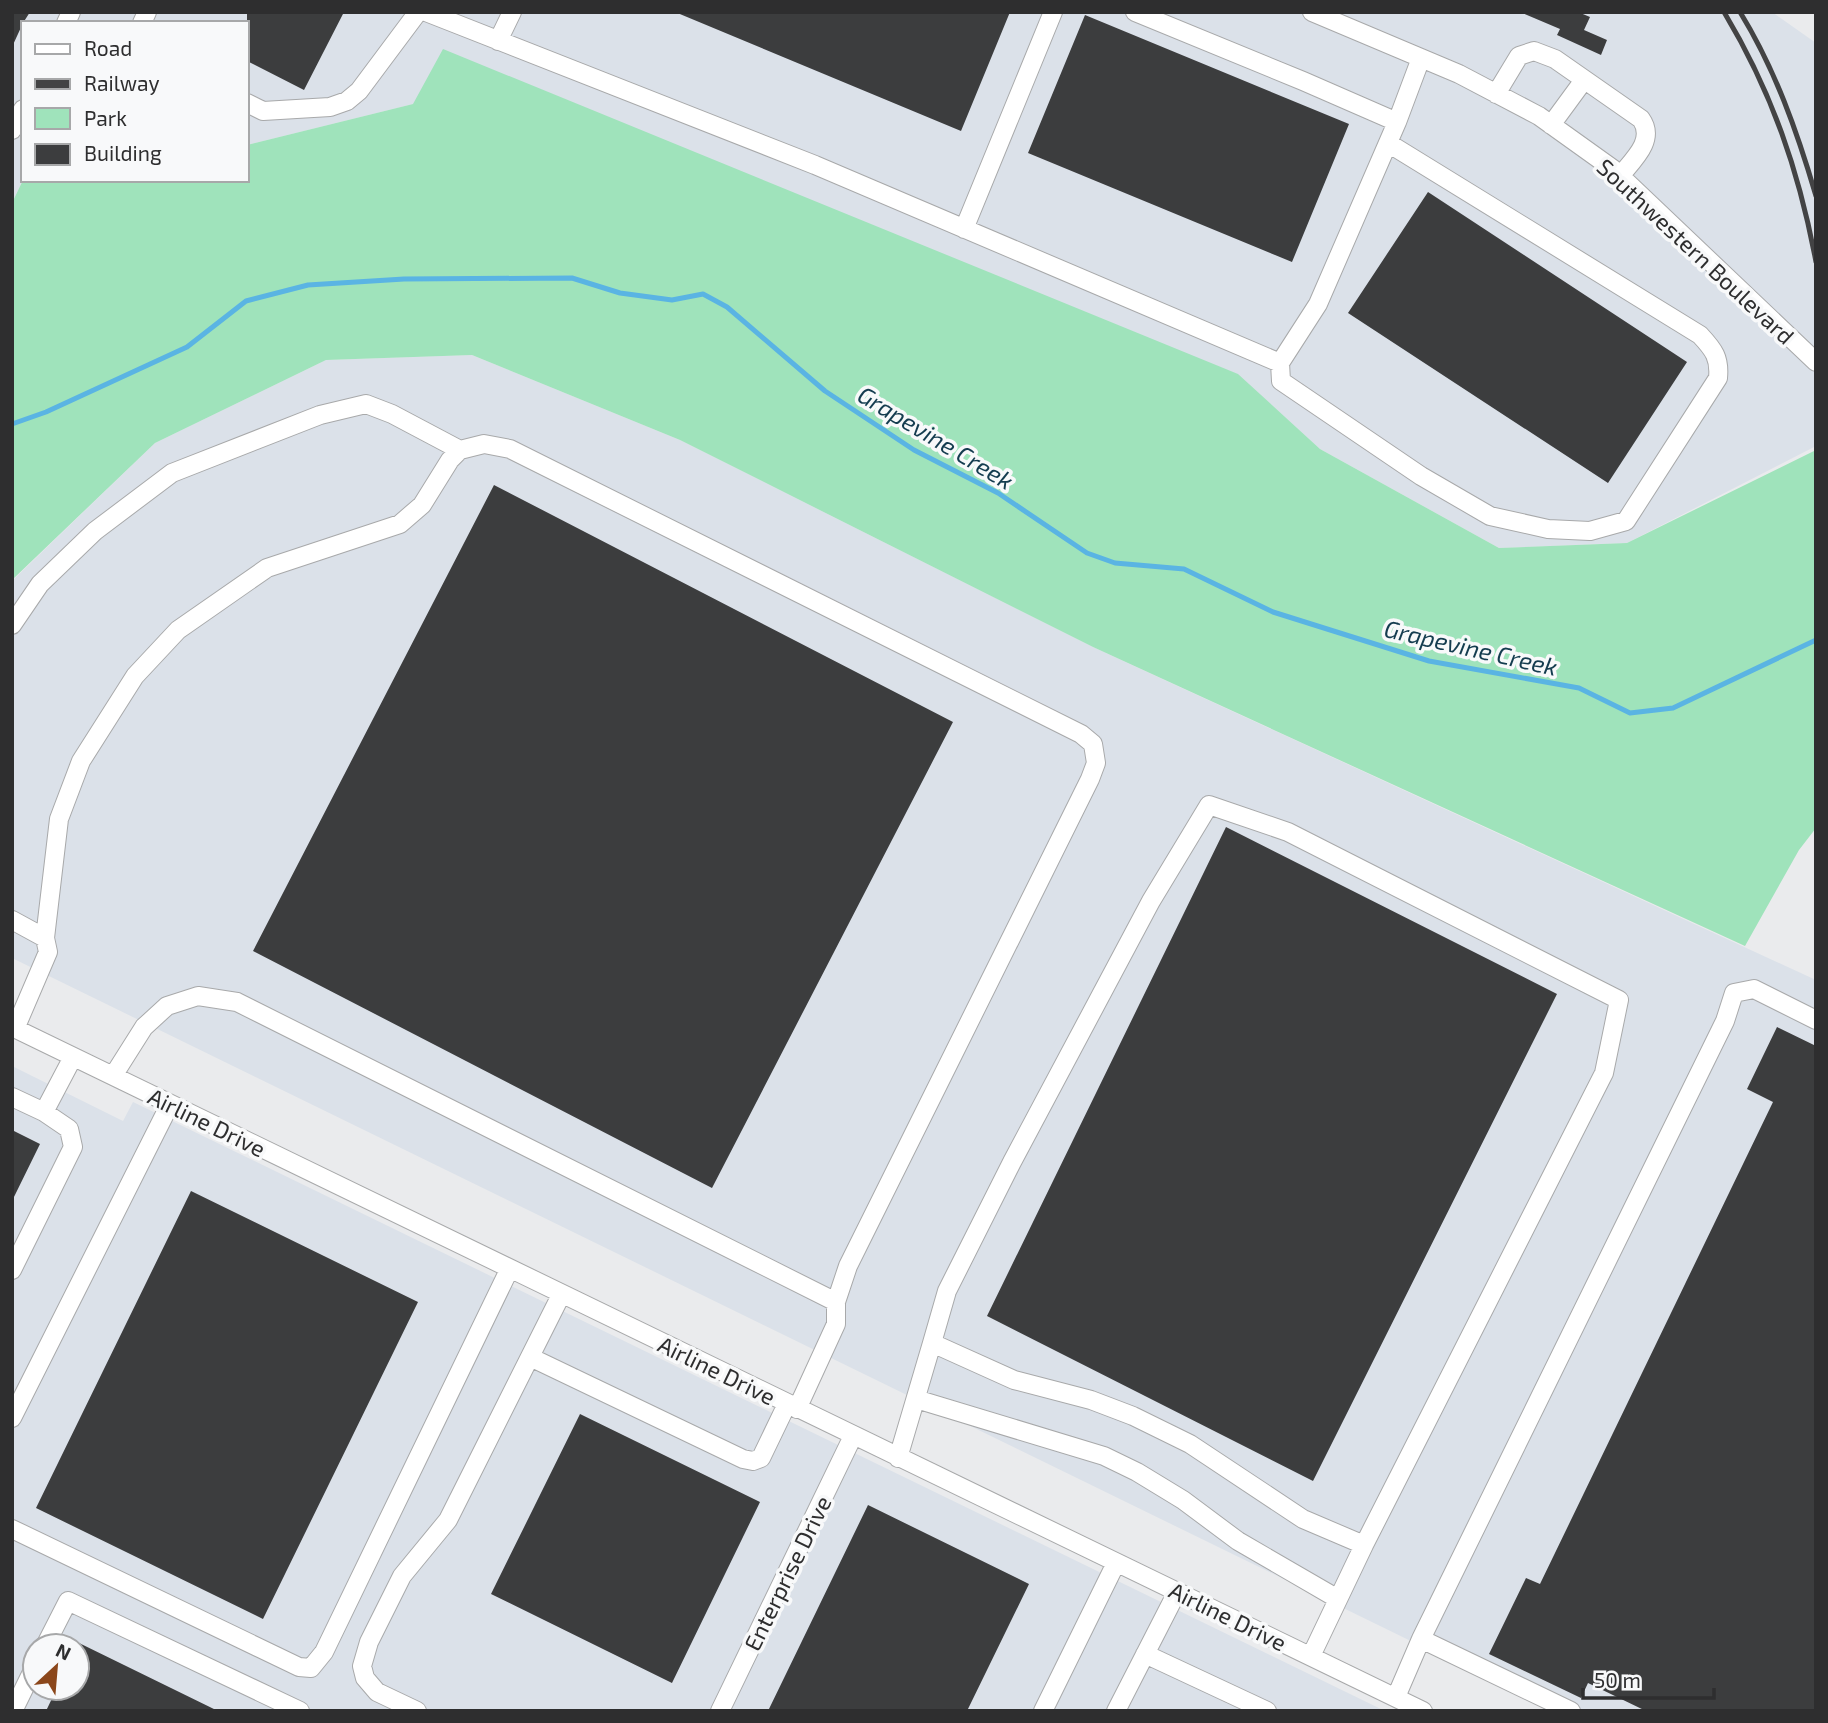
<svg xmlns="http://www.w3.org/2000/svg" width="1828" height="1723" font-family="'Exo 2',sans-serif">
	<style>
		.built { fill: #dbe1e9; fill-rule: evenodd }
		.green { fill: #9fe3bb }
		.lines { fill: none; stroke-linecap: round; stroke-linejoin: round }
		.stream { stroke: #5ab4e3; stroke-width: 5 }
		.building { fill: #3c3d3e }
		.minor-casing { stroke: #a8a9aa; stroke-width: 20 }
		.minor { stroke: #fff; stroke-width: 18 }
		.rail { stroke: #434344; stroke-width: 5 }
		.labels { text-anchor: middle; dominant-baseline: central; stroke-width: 7; stroke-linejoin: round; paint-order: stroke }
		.street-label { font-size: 23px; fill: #2e2e2f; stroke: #f8f9fa }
		.water-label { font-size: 24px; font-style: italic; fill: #143c4f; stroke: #f8f9fa }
	</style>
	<rect width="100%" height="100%" fill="#eaebed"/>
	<path class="built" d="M12,12H1772L1816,43V446L1627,543L1499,548L1320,449L1237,374L413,104L247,145V23H23V180L12,203Z
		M472,355L680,440L1093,647L1816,980V1711H1554L12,958V581L155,443L326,360Z
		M12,1066L123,1121L133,1102L1385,1711H12ZM35,1646H77V1688H35Z"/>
	<path class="green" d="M443,49L1238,374L1320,449L1499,548L1627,543L1816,450V828L1799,850L1745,946L1093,647L680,440L472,355L326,360L155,443L12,580V203L23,180H247V145L413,104Z"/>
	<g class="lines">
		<path class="stream" d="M12,424L46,412L187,347L246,301L308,285L404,279L572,278L620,293L672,300L703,294L727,307L825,391L914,450L998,493L1087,553L1115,563L1184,569L1273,612L1429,661L1579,688L1630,713L1673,708L1816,640"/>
	</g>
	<path class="building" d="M12,12H30L23,23L12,47Z
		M247,12H344L304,90L247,61Z
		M675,12H1010L961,131Z
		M1520,12H1578L1590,17L1584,30L1607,40L1601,55L1557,35L1560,29Z
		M1085,15L1349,124L1292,262L1028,153Z
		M1428,192L1687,362L1608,483L1348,313Z
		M494,485L953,722L712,1188L253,951Z
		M1226,827L1557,994L1313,1481L987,1316Z
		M1777,1027L1816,1046V1711H1646L1588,1683L1581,1698L1489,1654L1526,1578L1540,1584L1773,1102L1747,1089Z
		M12,1130L40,1144L12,1201Z
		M191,1191L418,1302L263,1619L36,1508Z
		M580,1414L760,1502L672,1683L491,1594Z
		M868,1505L1029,1584L967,1711H768Z
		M77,1642L218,1711H46L57,1688H77Z"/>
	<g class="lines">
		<defs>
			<path id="minor" d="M426,12L815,165L1280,363L1318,304L1397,122L1303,81L1135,12
				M1312,12L1459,74L1539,116L1613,169L1816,362
				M66,23L71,12
				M142,23L147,12
				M498,41L512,12
				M1496,94L1519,56L1534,51L1555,59L1641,119C1656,140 1633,160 1620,176
				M247,103L263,111L330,107L347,101L359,91L418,12
				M1397,122L1421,58
				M1551,125L1584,80
				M12,130L23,109
				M964,229L1053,12
				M1280,363L1281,381L1421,476L1490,516L1548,529L1590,531L1626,521L1718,378C1720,358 1714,350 1700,335L1388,143
				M12,625L40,584L95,531L172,473L320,415L366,404L392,414L460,450
				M12,920L45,938
				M12,1027L1423,1711
				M15,1029L48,952L45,938L59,819L81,761L135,676L178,630L267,568L400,524L422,505L450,460L460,450L484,444L510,449L1081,734L1093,744L1096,763L1090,779L848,1266L836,1302V1324L797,1409
				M113,1076L144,1027L167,1006L198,996L237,1002L836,1302
				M12,1097L44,1112L73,1057
				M12,1270L73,1147L69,1129L44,1112
				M932,1343L947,1291L1012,1162L1151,901L1209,805L1288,832L1619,1000L1604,1073L1364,1545
				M530,1357L743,1459L753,1461L761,1458L787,1404
				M916,1399L1104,1456L1137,1472L1183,1500L1238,1541L1338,1599
				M12,1418L170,1104
				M898,1458L932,1343L1014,1380L1091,1400L1133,1416L1190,1444L1303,1519L1364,1545L1311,1656
				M12,1529L299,1667L311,1668L324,1652L509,1270
				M45,1646L68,1601L300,1711
				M1145,1654L1267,1711
				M1396,1697L1421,1639
				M13,1711L35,1666
				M417,1711L377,1692L365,1678L362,1666L369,1642L402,1576L448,1520L561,1295
				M720,1711L853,1436
				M1043,1711L1116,1563
				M1116,1711L1177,1592
				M1571,1711L1421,1639L1725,1021L1734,993L1754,989L1816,1020"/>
		</defs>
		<use href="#minor" class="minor-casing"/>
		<use href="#minor" class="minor"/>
		<path class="rail" d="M1724,12C1772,92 1799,171 1816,262
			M1740,12C1775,69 1797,131 1816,196"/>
	</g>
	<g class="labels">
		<g class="street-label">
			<text transform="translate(1696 251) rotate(43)">Southwestern Boulevard</text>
			<text transform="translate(207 1122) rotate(26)">Airline Drive</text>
			<text transform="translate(717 1370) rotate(26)">Airline Drive</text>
			<text transform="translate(787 1573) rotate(-64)">Enterprise Drive</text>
			<text transform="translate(1228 1616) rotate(26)">Airline Drive</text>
		</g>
		<g class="water-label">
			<text transform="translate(936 437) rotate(31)">Grapevine Creek</text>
			<text transform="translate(1471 647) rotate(13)">Grapevine Creek</text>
		</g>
	</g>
	<rect width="1828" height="1723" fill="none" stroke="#2e2e2f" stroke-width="28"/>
	<rect x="21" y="21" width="228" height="161" fill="#f8f9fa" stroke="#a7a8a9" stroke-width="2"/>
	<rect x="35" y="44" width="35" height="10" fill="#ffffff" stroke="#a7a8a9" stroke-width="2"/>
	<text x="84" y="56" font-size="21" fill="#2e2e2f">Road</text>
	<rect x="35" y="79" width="35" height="10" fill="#434344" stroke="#a7a8a9" stroke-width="2"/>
	<text x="84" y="91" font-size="21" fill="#2e2e2f">Railway</text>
	<rect x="35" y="108" width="35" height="21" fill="#9fe3bb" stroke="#a7a8a9" stroke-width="2"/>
	<text x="84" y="126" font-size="21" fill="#2e2e2f">Park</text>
	<rect x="35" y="144" width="35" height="21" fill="#3c3d3e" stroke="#a7a8a9" stroke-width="2"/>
	<text x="84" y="161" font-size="21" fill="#2e2e2f">Building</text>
	<g transform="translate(56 1667) rotate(26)"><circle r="33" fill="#f8f9fa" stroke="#a7a8a9" stroke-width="2"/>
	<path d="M0-5L12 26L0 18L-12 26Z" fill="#8b471b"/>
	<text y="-10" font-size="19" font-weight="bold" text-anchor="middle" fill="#2e2e2f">N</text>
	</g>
	<path d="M1583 1688v10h131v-10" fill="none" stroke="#2e2e2f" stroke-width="3.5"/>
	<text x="1594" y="1688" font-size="21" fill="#2e2e2f" stroke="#f8f9fa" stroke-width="5" paint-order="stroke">50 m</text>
</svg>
